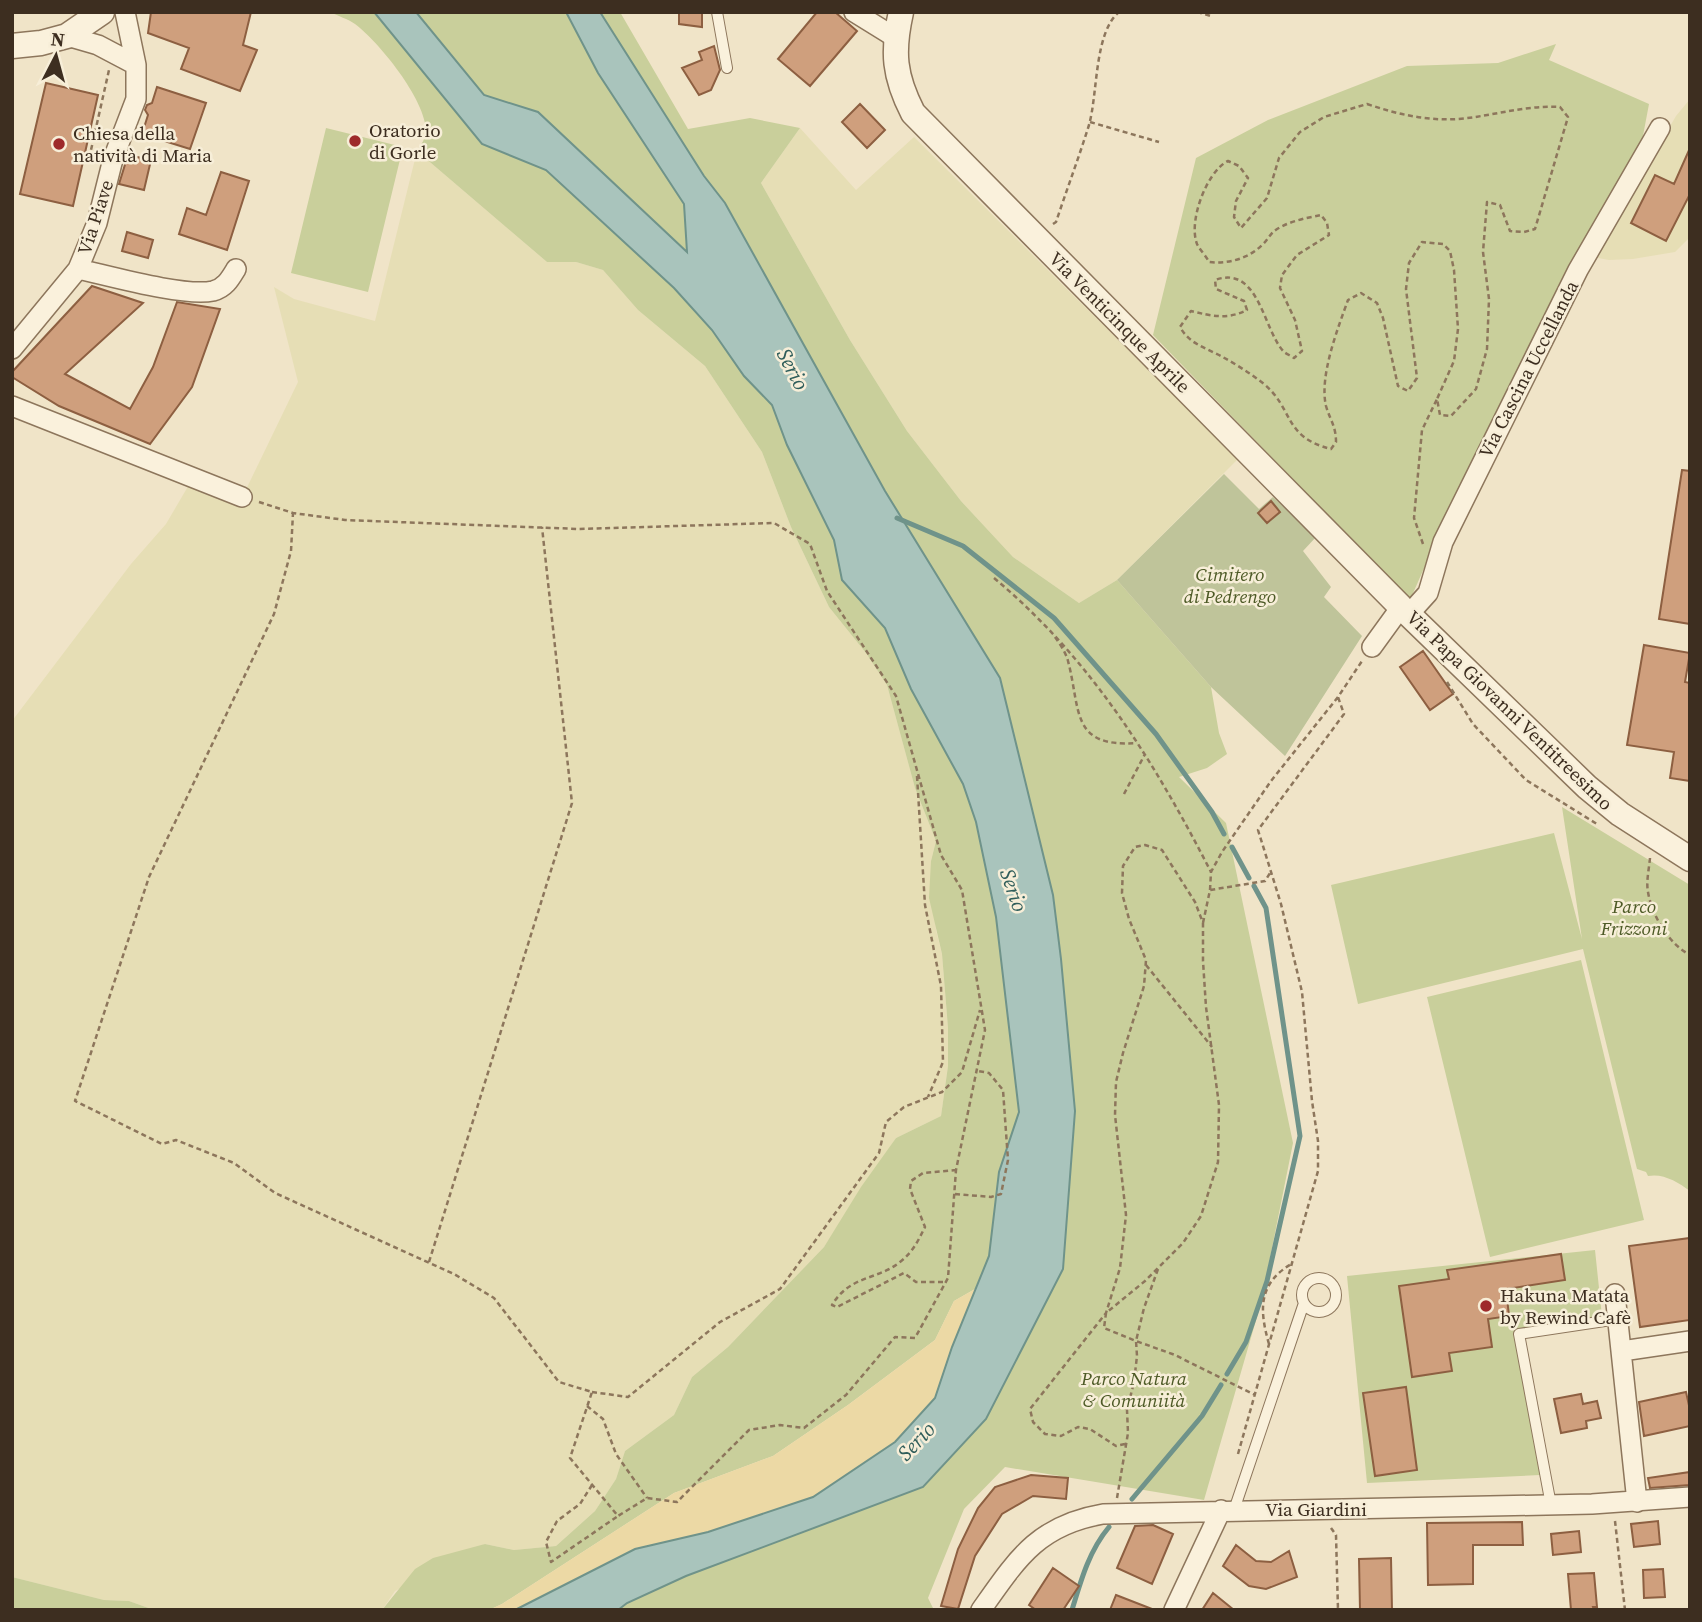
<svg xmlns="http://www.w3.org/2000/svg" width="1702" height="1622" font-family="'Source Serif 4',serif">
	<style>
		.farmland { fill: #e6deb5 }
		.green { fill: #c9cf9b }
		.sand { fill: #ecd9a5 }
		.cemetery { fill: #bfc49a }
		.water { fill: #a9c4bc; stroke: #6f938a; stroke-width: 2 }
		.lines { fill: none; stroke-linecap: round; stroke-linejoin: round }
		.stream { stroke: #6f938a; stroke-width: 5 }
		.building { fill: #cf9f7d; stroke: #8d5f41; stroke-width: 2 }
		.service-casing { stroke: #8d765c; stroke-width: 12 }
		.minor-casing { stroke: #8d765c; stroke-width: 22 }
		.tertiary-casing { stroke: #8d765c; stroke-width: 27 }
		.path { stroke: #8d765c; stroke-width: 2.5; stroke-dasharray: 5 3.5; stroke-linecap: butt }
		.service { stroke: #faf1dc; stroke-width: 10 }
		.minor { stroke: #faf1dc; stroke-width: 19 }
		.tertiary { stroke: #faf1dc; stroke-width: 24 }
		.poi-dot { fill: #9e2a2b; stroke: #f7eed8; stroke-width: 2.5 }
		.labels { text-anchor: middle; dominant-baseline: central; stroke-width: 5; stroke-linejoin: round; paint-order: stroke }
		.poi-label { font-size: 19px; fill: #3d2e20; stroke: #f7eed8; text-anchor: start }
		.street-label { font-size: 19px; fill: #3d2e20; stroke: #f7eed8 }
		.park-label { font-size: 19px; font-style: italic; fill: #4d5a26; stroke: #f7eed8 }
		.water-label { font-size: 21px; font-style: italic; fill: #2f5d5a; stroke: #f7eed8 }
	</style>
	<rect width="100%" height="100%" fill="#f0e4c8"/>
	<path class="farmland" d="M1690,99V237L1675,252L1633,259L1609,260L1593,257L1676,116Z
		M800,128L856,190L914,137L1238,459L1117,580L1079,603L1013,557L961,501L907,431L850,340L761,183Z
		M417,151L547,262H576L603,270L638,310L705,366L762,452L791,527L829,607L866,653L887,685L915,788L936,841L931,861L936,930L942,954L948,1028V1066L941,1116L896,1138L824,1247L728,1347L692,1377L674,1415L625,1451L616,1479L595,1511L556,1546L514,1550L485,1544L395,1591L382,1610H154L129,1601L104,1600L12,1577V721L131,564L166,524L190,483L239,504L298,382L274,287L294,299L375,321Z"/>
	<path class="green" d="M330,12H374L482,144L546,170L674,288L712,330L744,376L772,405L787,445L834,540L842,580L885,628L911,689L963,784L976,822L996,917L1019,1112L999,1172L989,1256L975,1289L954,1301L935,1340L848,1405L773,1456L674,1493L502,1604L489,1610H382L415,1569L433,1558L485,1544L514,1550L556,1546L595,1511L616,1479L625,1451L674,1415L692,1377L728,1347L824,1247L861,1187L896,1138L941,1116L948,1066V1028L942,954L929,898L931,861L936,841L915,788L887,685L866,653L829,607L791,527L762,452L705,366L638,310L603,270L576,262H547L417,151C420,146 426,138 426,132C427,101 379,42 355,24C348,19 338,16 330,12Z
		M416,12H566L598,73L684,204L687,253L538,112L484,96Z
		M600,12H620L688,129L750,118L800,128L761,183L850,340L907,431L961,501L1013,557L1079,603L1117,580L1211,687L1219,733L1227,754L1207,768L1179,777L1226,823L1293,1143L1261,1303L1204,1500L1005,1467L964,1509L928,1598L934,1610H618L627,1603L686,1576L923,1487L986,1419L1063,1269L1075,1111L1061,959L1053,895L1000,678L885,491L725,203L704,176Z
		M1556,44L1549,60L1649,104L1639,157L1448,514L1410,600L1153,335L1196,158L1268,120L1407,66L1498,63Z
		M326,128L403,147L368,292L291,273Z
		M1562,807L1690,885V1191C1678,1182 1663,1173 1648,1176L1646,1172L1637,1169L1583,949L1358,1004L1331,885L1554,833L1582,939Z
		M1581,960L1644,1220L1490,1257L1427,997Z
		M1595,1250L1603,1326L1525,1335L1540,1475L1367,1483L1347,1276Z
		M12,1577L104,1600L129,1601L154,1610H12Z"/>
	<path class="sand" d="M975,1289L935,1398L895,1442L813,1497L708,1532L635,1549L515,1610H489L502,1604L674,1493L773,1456L848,1405L935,1340L954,1301Z"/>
	<path class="cemetery" d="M1224,474L1259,509L1273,497L1316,537L1303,551L1331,587L1324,597L1362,636L1285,756L1211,687L1117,580Z"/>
	<path class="water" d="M374,12H416L484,95L538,112L687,252L684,204L598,73L566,12H600L704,176L725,203L885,491L1000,678L1053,895L1061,959L1075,1111L1063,1269L986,1419L923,1487L686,1576L627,1603L618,1610H515L635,1549L708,1532L813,1497L895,1442L935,1398L952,1347L989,1256L999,1172L1019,1112L996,917L976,822L963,784L911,689L885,628L842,580L834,540L787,445L772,405L744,376L712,330L674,288L546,170L482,144Z"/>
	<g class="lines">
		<path class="stream" d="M897,518L963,546L1054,618L1156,734L1212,812L1224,834
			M1232,847L1249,878
			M1227,1374L1246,1342L1267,1281L1300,1136L1266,908L1254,886
			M1132,1499L1202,1416L1221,1385
			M1072,1610C1081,1580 1089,1551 1109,1527"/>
	</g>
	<path class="building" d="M151,12H251L243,45L257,50L240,91L181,69L189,48L148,33Z
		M679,12H702V27L679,24Z
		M817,12H835L857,31L810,86L778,59Z
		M714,46L720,70L711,90L699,95L682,68L702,60L699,52Z
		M46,83L98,95L73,206L20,194Z
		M157,87L206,103L190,149L142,134L148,115L145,110L147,105L152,103Z
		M860,104L885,130L867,148L842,122Z
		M1690,148V194L1666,241L1631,223L1655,175L1674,184Z
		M128,155L151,160L144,190L119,184Z
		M221,172L249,181L227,250L179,234L187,208L206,215Z
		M127,232L153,240L148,258L122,251Z
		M92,286L143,303L65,374L130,409L153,367L177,302L220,309L192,387L150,444L59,406L12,377V372Z
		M1682,470L1690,471V624L1659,619Z
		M1271,501L1280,512L1267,523L1258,513Z
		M1644,645L1690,653L1685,682L1690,683V781L1670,778L1674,752L1627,745Z
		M1423,651L1453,694L1430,710L1400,667Z
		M1690,1238V1320L1640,1327L1629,1246Z
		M1561,1254L1565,1280L1506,1289L1509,1316L1488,1319L1492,1347L1449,1353L1452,1371L1412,1377L1399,1286L1449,1279L1447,1270Z
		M1406,1387L1417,1470L1375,1476L1363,1393Z
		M1686,1392L1690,1410V1426L1644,1436L1639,1402Z
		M1581,1394L1583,1404L1597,1401L1601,1418L1586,1421L1587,1428L1561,1433L1554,1399Z
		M1690,1472V1485L1650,1488L1648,1478Z
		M1031,1475L1068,1478L1066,1499L1033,1496L1002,1514L975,1556L958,1609L941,1606L958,1549L978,1508L995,1487Z
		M1658,1521L1660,1544L1634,1547L1631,1524Z
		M1522,1522L1523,1545H1473V1584L1428,1585L1427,1523Z
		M1153,1525L1173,1534L1152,1584L1117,1568L1135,1526Z
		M1579,1531L1581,1552L1553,1555L1551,1534Z
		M1236,1545L1256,1561L1271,1562L1289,1551L1297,1577L1266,1589L1249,1586L1223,1566Z
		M1391,1558L1392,1610H1360L1359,1559Z
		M1053,1568L1079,1586L1063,1610H1036L1029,1605Z
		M1663,1569L1665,1597L1644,1598L1643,1570Z
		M1594,1573L1597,1607H1593L1594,1610H1571L1568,1574Z
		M1213,1593L1234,1610H1202Z
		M1116,1595L1152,1609V1610H1110Z"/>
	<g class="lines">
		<defs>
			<path id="service" d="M717,12L727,68
				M1302 1295a17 17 0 1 1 34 0a17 17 0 1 1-34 0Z
				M1551,1505L1519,1334L1618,1319
				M1234,1510L1304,1303"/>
			<path id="minor" d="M854,12L896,38
				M67,36L98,45L136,65
				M78,269C110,276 184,297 213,291C225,288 230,279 236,269
				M12,349L78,269L97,223L113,159L136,99V65L125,12
				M12,406L242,497
				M1409,614L1428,593L1443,542L1578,270L1660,128
				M1372,647L1401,607
				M1615,1294L1637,1502
				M1622,1351L1690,1341
				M981,1610C1017,1559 1038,1525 1103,1514L1592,1504L1690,1497
				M1174,1610L1221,1510"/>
			<path id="tertiary" d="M901,12C892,52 894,76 913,113L1401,607L1587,787L1620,814L1690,859
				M12,46L41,43L67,36L102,12"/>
		</defs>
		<use href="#service" class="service-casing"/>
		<use href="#minor" class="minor-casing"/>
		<use href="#tertiary" class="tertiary-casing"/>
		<path class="path" d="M1197,12L1211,16
			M1367,104C1397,114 1425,121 1458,119C1494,116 1523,105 1560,107L1568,117L1535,229L1524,232L1510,231L1500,205L1487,202L1483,252L1489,299L1487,349L1476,389L1451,416L1440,415L1437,399L1454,361L1458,329L1454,270L1450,251L1443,244L1422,242L1409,263L1406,289L1417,378L1408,391L1398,386L1383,318L1377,303L1361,293L1348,300C1338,328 1319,376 1326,406C1330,420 1336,426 1336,442L1331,449C1283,437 1294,409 1264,384C1250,373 1234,363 1219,355C1203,347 1189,343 1180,327L1191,311C1212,316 1227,320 1247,310L1244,301L1216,289L1215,280C1259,264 1263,330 1284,352C1287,354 1291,356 1294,358L1302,351L1295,320L1280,288L1282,275L1297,255L1329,235L1327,223L1321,215C1306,218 1285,222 1273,232C1269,236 1266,242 1262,245C1248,259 1228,264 1209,262C1206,256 1200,250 1197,244C1188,221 1207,171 1228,161L1239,166L1248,178L1236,201L1234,217L1241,228L1267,198L1279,158L1300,132L1324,117Z
			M1090,122L1159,142
			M96,162L89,159L109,70
			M1053,224L1056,222C1067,189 1079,157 1089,125C1098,93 1094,33 1119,12
			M259,502L293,513L345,520L579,529L774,523L810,544L827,591L896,696L941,855L962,890L985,1030L956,1170L948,1278L915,1338L895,1337L846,1395L804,1428L780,1425L749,1430L677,1502L647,1498L618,1516L570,1458L592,1392L559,1382L494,1298L454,1274L275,1193L234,1163L176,1140L162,1144L75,1101L149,877L274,614L291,551L293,513
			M1423,544L1414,518L1422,430L1437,399
			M994,578C1091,659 1154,761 1211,872
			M1055,637C1060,644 1066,653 1068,661C1081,710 1070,748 1137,743
			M1447,682L1473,724L1526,780L1597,824
			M917,776L925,905L941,986L943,1062L928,1097
			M1124,794L1145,754
			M1650,858C1649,869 1646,882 1648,892C1652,916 1669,944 1690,955
			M1210,890L1211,872L1222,852L1271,781L1338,697L1362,661
			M1203,923L1210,890L1265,881L1270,873
			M1146,965L1212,1047
			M955,1194L991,1197L1001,1194L1008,1160L1003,1090L989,1073L978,1071
			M429,1262L572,803L542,527
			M1158,1269L1144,1308L1136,1341L1175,1355L1255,1395
			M943,1282H916L904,1273L837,1307L832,1305C850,1275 878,1280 900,1262C913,1252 918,1241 925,1227L910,1189L911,1181L923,1173L956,1170
			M1269,1344C1259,1309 1258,1283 1293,1263
			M592,1392L628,1397L720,1322L780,1289L879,1153L886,1122L904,1107L942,1092L962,1072L980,1010
			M587,1406L603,1419L616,1454L647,1498
			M1238,1454L1318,1171V1141L1312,1101L1302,992L1281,904L1258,830L1344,714L1338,697
			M592,1485L580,1504L557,1521L546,1542L551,1562L618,1516
			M1117,1498L1128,1433L1127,1410L1134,1382L1137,1356L1136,1341L1104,1328L1106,1313L1145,1281L1183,1243L1201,1216L1218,1162L1219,1105L1206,1007L1203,961V923L1195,902L1162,850L1145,845L1135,847L1123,866L1122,893L1129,919L1146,960L1144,986L1123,1053L1116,1082L1115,1115L1126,1215L1120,1268L1106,1313L1030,1409L1033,1422L1045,1434L1061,1436L1078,1427L1090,1429L1116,1446L1125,1444
			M1615,1521L1625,1610
			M1331,1528L1336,1535L1338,1610"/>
		<use href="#service" class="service"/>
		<use href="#minor" class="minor"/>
		<use href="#tertiary" class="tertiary"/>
	</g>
	<g class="poi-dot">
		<circle cx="355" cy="141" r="7"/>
		<circle cx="59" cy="144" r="7"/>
		<circle cx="1486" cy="1306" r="7"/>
	</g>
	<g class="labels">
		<g class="poi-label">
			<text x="369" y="130">Oratorio<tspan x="369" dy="22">di Gorle</tspan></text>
			<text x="73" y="133">Chiesa della<tspan x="73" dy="22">natività di Maria</tspan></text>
			<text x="1500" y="1295">Hakuna Matata<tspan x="1500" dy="22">by Rewind Cafè</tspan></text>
		</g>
		<g class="street-label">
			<text transform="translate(95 217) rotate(-72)">Via Piave</text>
			<text transform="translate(1120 322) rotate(45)">Via Venticinque Aprile</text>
			<text transform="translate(1528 369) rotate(-63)">Via Cascina Uccellanda</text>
			<text transform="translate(1510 710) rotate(44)">Via Papa Giovanni Ventitreesimo</text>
			<text x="1316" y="1509">Via Giardini</text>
		</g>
		<g class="park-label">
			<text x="1230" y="574">Cimitero<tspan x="1230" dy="22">di Pedrengo</tspan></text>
			<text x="1634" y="906">Parco<tspan x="1634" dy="22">Frizzoni</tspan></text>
			<text x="1134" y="1378">Parco Natura<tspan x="1134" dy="22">&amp; Comuniità</tspan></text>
		</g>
		<g class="water-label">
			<text transform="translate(793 369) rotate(62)">Serio</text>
			<text transform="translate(1014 890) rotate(71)">Serio</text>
			<text transform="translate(916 1441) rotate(-47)">Serio</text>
		</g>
	</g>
	<rect width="1702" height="1622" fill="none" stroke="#3d2e20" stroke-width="28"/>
	<g transform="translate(56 56) rotate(6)" stroke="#f7eed8" stroke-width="5" paint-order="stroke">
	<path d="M0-5L12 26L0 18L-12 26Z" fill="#3d2e20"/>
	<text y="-10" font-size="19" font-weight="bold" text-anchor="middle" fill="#3d2e20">N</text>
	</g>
</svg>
